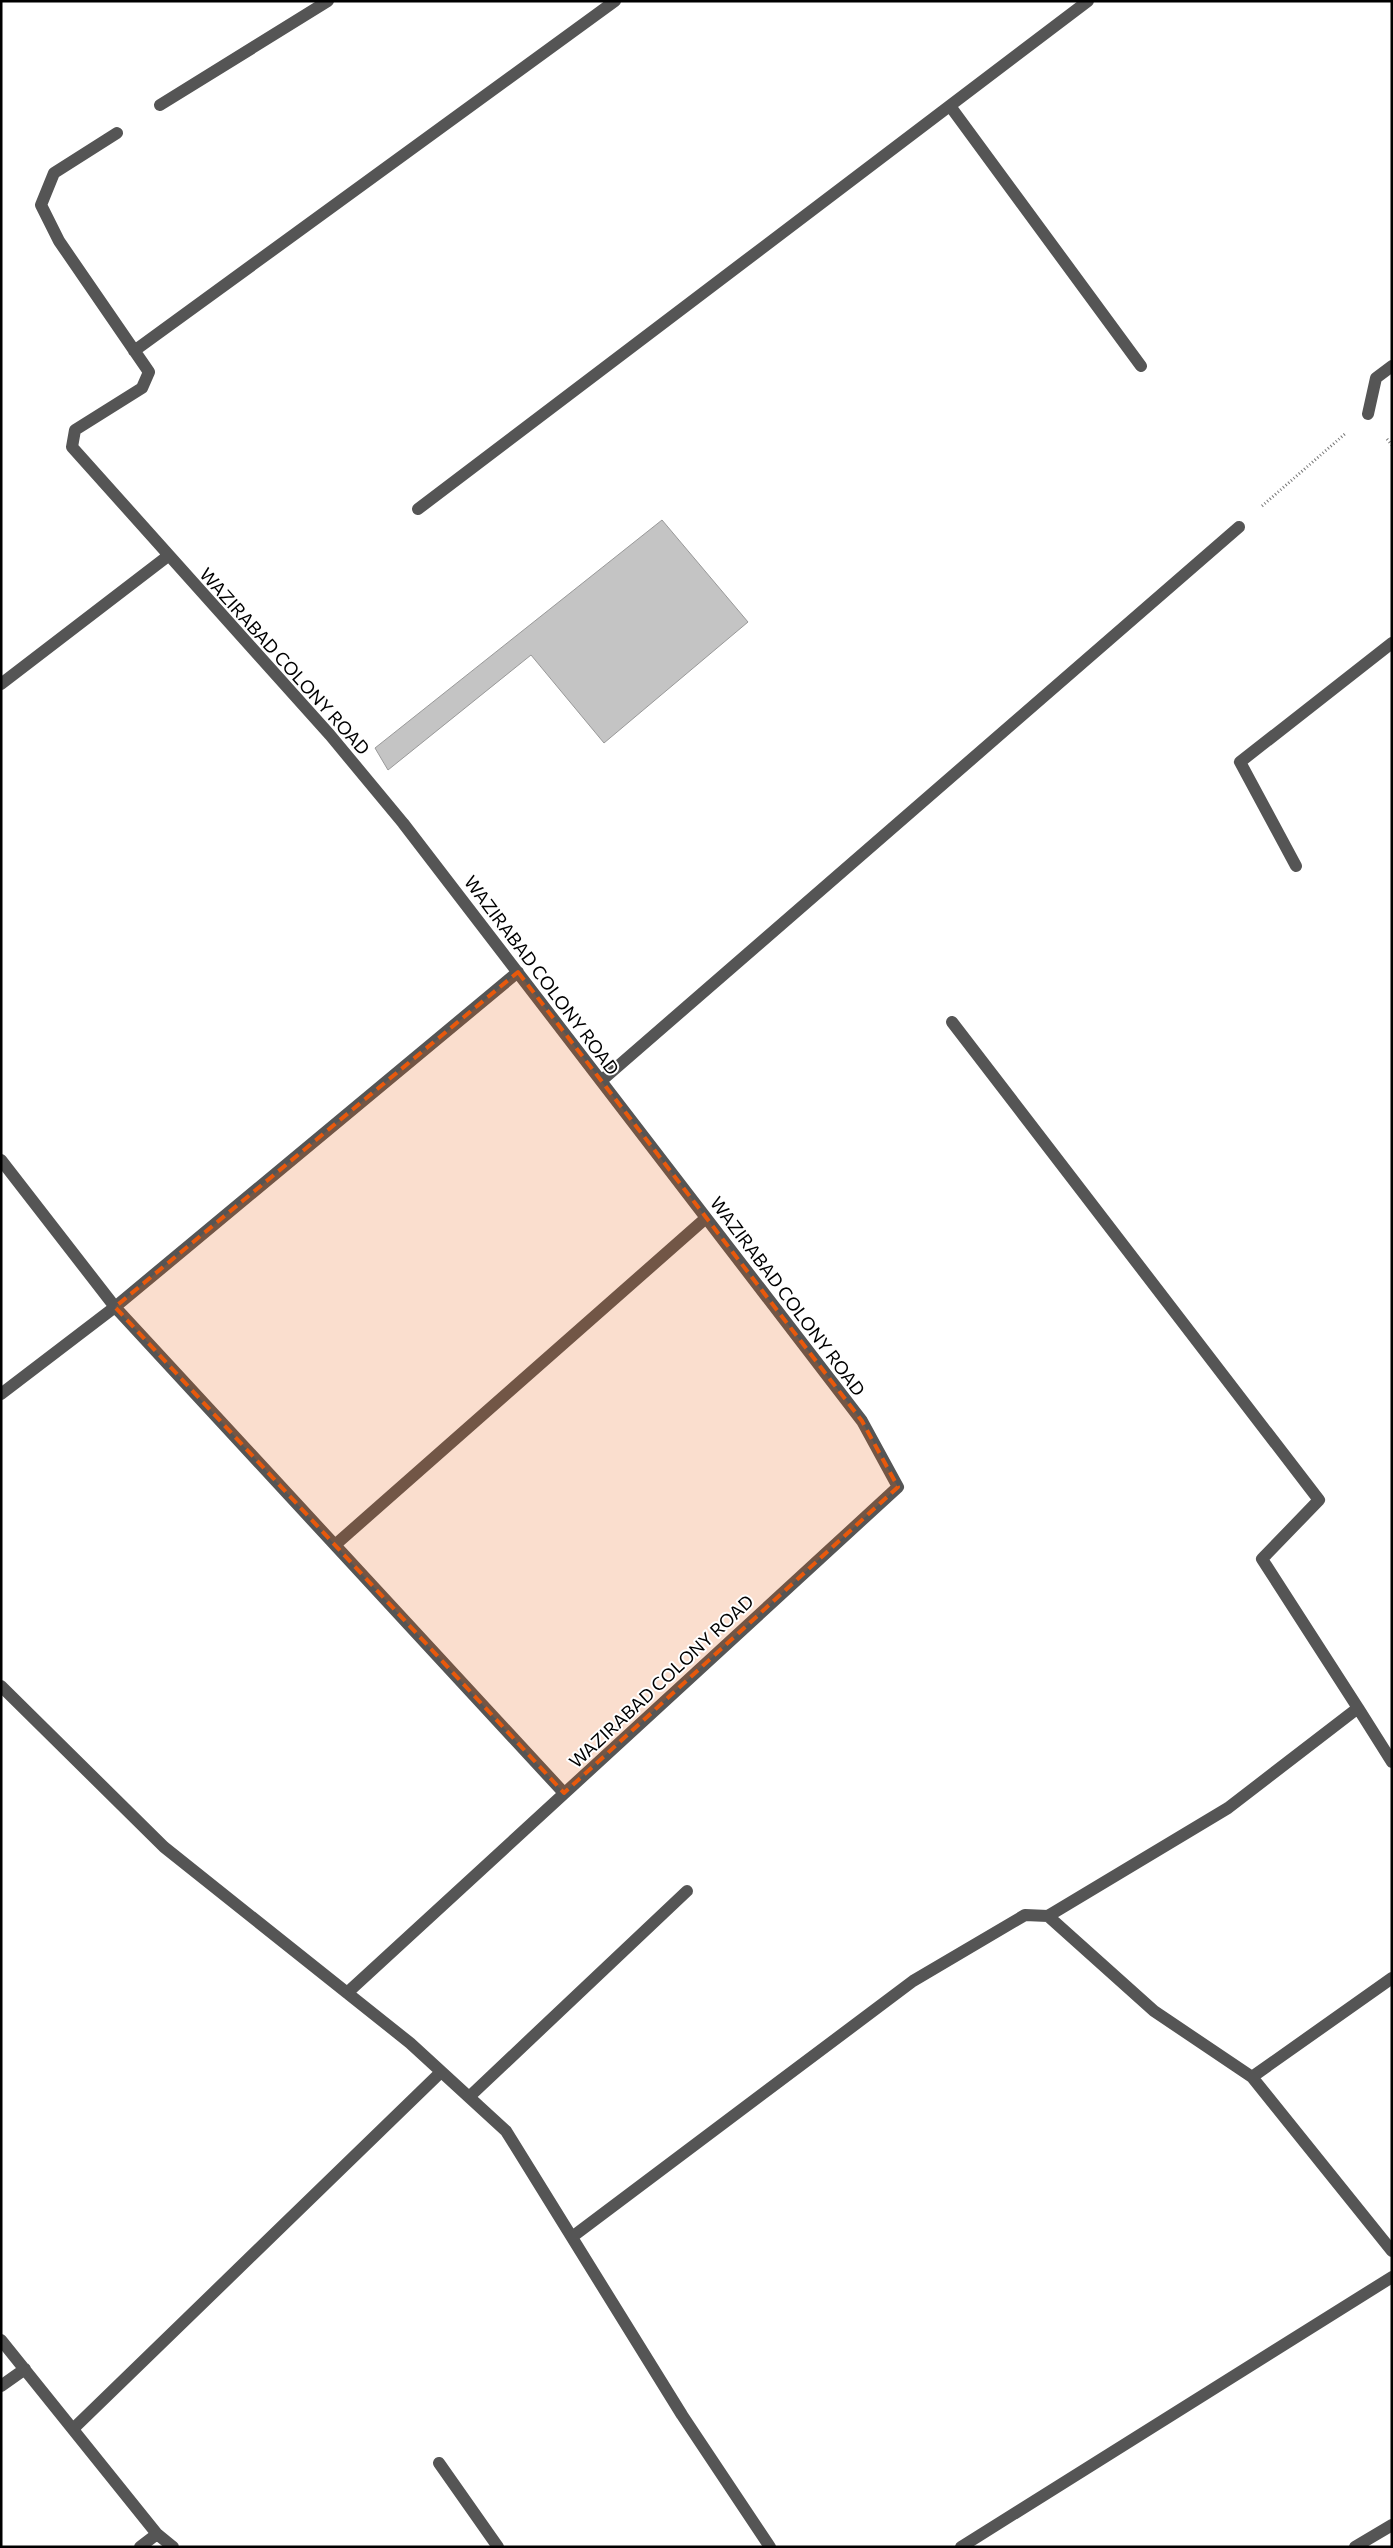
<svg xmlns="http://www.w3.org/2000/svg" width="1393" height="2548" font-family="Commissioner,sans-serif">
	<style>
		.building { fill: #c4c4c4; stroke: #999 }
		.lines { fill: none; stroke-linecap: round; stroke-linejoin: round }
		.path { stroke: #777; stroke-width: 3; stroke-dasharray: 1 2.5; stroke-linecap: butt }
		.minor { stroke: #555; stroke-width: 12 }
		.marked { fill: #e8590c; fill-opacity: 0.2; stroke: #e8590c; stroke-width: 4; stroke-dasharray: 10 6; stroke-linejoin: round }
		.labels { text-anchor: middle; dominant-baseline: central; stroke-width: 4; stroke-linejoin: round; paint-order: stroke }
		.street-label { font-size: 18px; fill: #000; stroke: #fff }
	</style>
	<rect width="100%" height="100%" fill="#fff"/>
	<path class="building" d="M662,520L748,622L604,743L531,655L388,770L375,748Z"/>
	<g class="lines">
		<path class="path" d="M1387,439L1392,445
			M1262,506L1346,433"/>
		<path class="minor" d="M160,105L328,1
			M950,106L1141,366
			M117,133L54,173L41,205L59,241L149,372L142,388L75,430L72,447L330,735L403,823L862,1421L898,1487L347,1993
			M134,351L615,1
			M1368,414L1376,378L1392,366
			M418,509L1088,1
			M1,684L168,556
			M1296,866L1240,762L1392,643
			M952,1022L1319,1500L1262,1559L1358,1708L1228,1808L1048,1916
			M601,1081L1239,527
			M1,1160L115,1307L564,1793
			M1,1394L115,1307L518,972
			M335,1545L706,1218
			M1,1686L164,1847L410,2043L506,2131L682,2415L770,2547
			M1358,1708L1392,1762
			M1252,2077L1392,2251
			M469,2097L687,1891
			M572,2237L913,1981L1025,1915L1048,1916L1154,2011L1252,2077L1392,1978
			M1,2340L157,2534L140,2547
			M1,2386L25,2369
			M73,2429L441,2072
			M439,2463L498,2547
			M157,2534L173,2547
			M961,2547L1392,2277
			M1355,2547L1392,2525"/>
	</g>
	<path class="marked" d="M518,972L862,1421L898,1487L564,1793L115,1307Z"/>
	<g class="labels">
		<g class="street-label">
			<text transform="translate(285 661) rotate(48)">WAZIRABAD COLONY ROAD</text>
			<text transform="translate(542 975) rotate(53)">WAZIRABAD COLONY ROAD</text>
			<text transform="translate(788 1296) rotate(53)">WAZIRABAD COLONY ROAD</text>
			<text transform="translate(661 1681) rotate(-43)">WAZIRABAD COLONY ROAD</text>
		</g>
	</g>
	<rect width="1393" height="2548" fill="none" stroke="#000000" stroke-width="5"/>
</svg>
